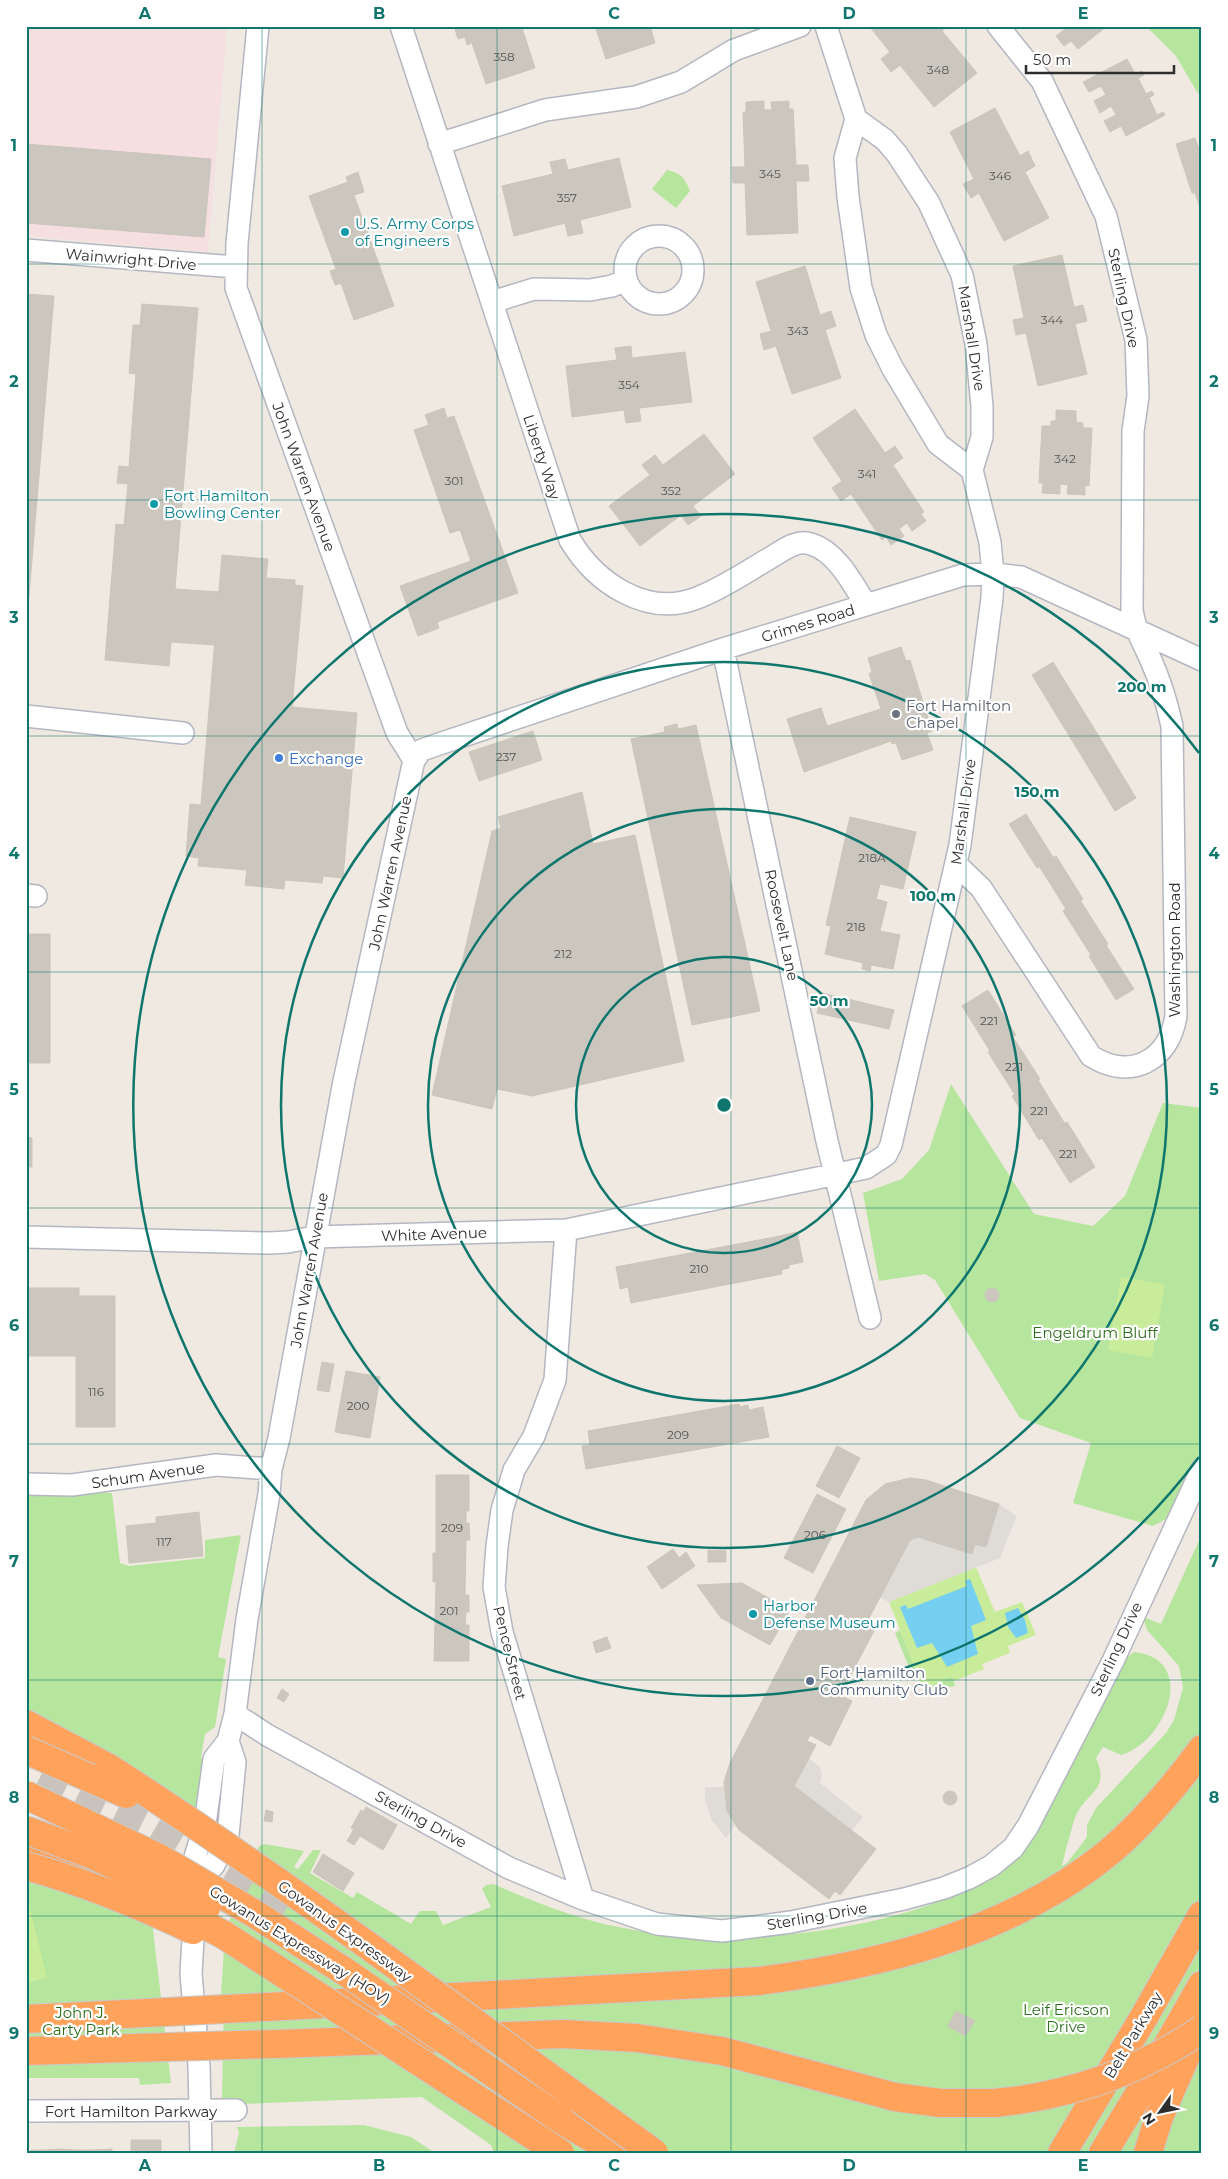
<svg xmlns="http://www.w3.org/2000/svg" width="1228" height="2179" font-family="Montserrat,sans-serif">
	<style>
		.medical { fill: #f5dfe0 }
		.green { fill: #b6e59e }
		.pitch { fill: #c9ec9a }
		.plaza { fill: #dfdcd8 }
		.water { fill: #75cff0 }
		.building { fill: #cbc7bf; stroke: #cbc5ba }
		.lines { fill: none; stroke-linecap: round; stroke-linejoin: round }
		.highway-tunnel { stroke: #c8c4bd; stroke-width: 28; stroke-dasharray: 28 14; stroke-linecap: butt }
		.street-casing { stroke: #b4b7c1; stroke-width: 24 }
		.highway-casing { stroke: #c9c9c9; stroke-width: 30 }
		.street { stroke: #fff; stroke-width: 21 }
		.highway { stroke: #ffa35c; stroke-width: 28 }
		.highway-bridge-casing { stroke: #c9c9c9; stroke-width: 30; stroke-linecap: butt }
		.highway-bridge { stroke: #ffa35c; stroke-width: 28 }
		.grid { fill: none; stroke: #0f766e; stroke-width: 1; stroke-opacity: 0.55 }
		.ring { fill: none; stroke: #0f766e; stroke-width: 2.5 }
		.culture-dot { fill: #0f9aa8; stroke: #fff; stroke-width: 2 }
		.worship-dot { fill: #6b7280; stroke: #fff; stroke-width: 2 }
		.shop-dot { fill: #3f7fe0; stroke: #fff; stroke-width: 2 }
		.service-dot { fill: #5c6f8a; stroke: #fff; stroke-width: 2 }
		.labels { text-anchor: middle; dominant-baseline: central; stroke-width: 4.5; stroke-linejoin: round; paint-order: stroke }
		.number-label { font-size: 12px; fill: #555452 }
		.culture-label { font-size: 15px; fill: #0d838f; stroke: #fff; text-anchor: start }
		.street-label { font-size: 15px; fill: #2e2e2e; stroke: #fff }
		.worship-label { font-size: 15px; fill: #5b616d; stroke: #fff; text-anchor: start }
		.shop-label { font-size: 15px; fill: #366cbe; stroke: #fff; text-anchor: start }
		.park-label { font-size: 15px; fill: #2c6e1b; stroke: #fff }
		.service-label { font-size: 15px; fill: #4e5e75; stroke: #fff; text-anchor: start }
		.centre { fill: #0f766e; stroke: #fff; stroke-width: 2.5 }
		.ring-label { font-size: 15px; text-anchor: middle; font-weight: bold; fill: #0f766e; stroke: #fff; stroke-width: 4.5; stroke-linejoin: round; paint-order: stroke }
		.neatline { fill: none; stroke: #0f766e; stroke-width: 2 }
		.grid-label { font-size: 16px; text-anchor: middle; font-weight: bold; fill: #0f766e }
	</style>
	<rect width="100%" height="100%" fill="#efe9e1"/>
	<path class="medical" d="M26,26H227L208,252L26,236Z"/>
	<path class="green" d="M1146,26H1202V95L1197,92L1176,56Z
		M667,170C681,173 685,178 690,191L676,208L652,189Z
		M951,1084L1034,1214L1093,1226L1125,1196L1163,1103L1202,1108V1448L1166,1519L1153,1526L1073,1503L1091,1443L1020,1418L935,1280L925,1274L879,1281L863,1193L902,1179L929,1150Z
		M112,1493L120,1563L129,1566L205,1558V1540L241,1535L218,1657L226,1659L215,1727L205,1734L201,1757L208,1770L197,1810L26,1712V1494Z
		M1202,1534V2153H494L491,2145L422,2097L242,2104L240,2099H222L224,1996L221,1995L225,1932L259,1846L265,1844L304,1851L294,1867L298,1869L313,1850H321L310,1873L353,1898L357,1892L411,1924L420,1911H436L443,1925L491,1907L482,1889L486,1885L493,1884C535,1902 579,1920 624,1928C719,1947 847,1936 937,1902C958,1893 989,1884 1006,1869C1032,1848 1044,1813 1059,1784C1079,1744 1099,1704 1119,1664L1134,1652C1199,1659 1166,1742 1121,1755L1103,1747L1096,1758C1110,1789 1089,1791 1077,1813C1074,1818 1063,1860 1062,1866L1067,1863L1087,1837V1825L1096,1808L1166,1733L1174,1720L1183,1688L1179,1666L1147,1630L1143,1617L1161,1624Z
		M900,1630L918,1675L913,1677L895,1633Z
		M952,1676L955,1685L952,1687L944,1686L929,1693L924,1691L923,1688Z
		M26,1863L146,1870L171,2083L140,2085L139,2078H26Z
		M364,2125L411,2137L435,2153H234L239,2133L237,2127Z"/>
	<path class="pitch" d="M1121,1277L1165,1284L1152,1358L1108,1350Z
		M976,1567L995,1612L1022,1602L1036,1635L1008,1646L1010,1653L982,1664L984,1669L954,1681L952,1676L923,1688L889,1602Z
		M26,1893L47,1978L26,1983Z"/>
	<path class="plaza" d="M999,1504L1017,1516L1000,1558L889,1602L879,1597L910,1540L918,1537L972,1554L975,1544L986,1547Z
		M809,1758L820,1767L822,1774L820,1783L863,1817L852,1831L794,1786Z
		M705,1787H724L727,1810L735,1825L726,1838L711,1819L705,1799Z"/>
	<path class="water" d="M970,1579L986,1620L971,1626L978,1654L947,1667L932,1643L917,1648L900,1607L906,1605L908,1609L967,1586L965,1581Z
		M1018,1608L1025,1620L1028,1633L1016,1638L1008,1627L1005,1613Z"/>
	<path class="building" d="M454,26H526L522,28L535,68L486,84L472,43L467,45L465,37L458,39Z
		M595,26H650L655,43L606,59Z
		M869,26H948L942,31L977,73L934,107L900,65L891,72L881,59L890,52Z
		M1069,26H1107L1078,49L1071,41L1064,46L1056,36Z
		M1127,59L1135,74L1142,71L1144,75L1106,95L1101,86L1089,92L1083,82Z
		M1138,78L1146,94L1152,91L1154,95L1116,115L1111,106L1100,113L1094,101Z
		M1149,98L1157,115L1163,112L1165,115L1126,136L1121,126L1110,132L1104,121Z
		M764,101V110H772L771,102L789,101V109H793L796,165H808L809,181H796L798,233L747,235L745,183H733L732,167H745L743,112H746V102Z
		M995,108L1020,156L1028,151L1035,166L1025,172L1049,218L1004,241L979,193L971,198L963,184L974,179L950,132Z
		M1195,138L1202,158V213L1195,193H1192L1176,144Z
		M26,144L211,159L204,237L26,223Z
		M619,158L631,207L580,220L583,233L568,236L565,223L514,236L502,186L553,174L550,162L565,159L568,170Z
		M358,172L364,192L354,195L394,306L354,320L341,283L335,285L330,271L336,269L309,196L348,182L346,177Z
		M1062,255L1074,307L1083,305L1087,321L1075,324L1087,374L1038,386L1026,333L1016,335L1013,320L1024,318L1013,266Z
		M805,266L820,315L831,311L836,326L825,330L841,378L792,394L776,346L764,350L760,334L771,331L756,282Z
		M26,294L54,296L26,632Z
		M142,304L198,308L175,589L219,592L215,645L171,642L169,666L105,660L116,524L124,525L128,484L117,483L119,466L129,467L136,374L129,373L133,325H140Z
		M631,346L632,358L685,352L692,402L639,408L641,421L626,423L624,410L572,417L566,366L617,360L615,348Z
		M444,408L447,418L454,416L518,593L437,622L439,628L418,636L400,586L471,561L460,530L450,533L414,430L429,425L425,415Z
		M855,409L885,453L895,446L903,458L893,465L924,512L921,514L926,521L912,531L907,523L899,529L904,536L891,545L886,537L882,540L851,494L841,501L832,488L842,481L813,438Z
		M1056,410L1076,411V422L1083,423V428H1092L1089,486L1085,485V495L1067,494L1068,485L1060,484V494L1042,493L1043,483H1039L1042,426H1051V421H1056Z
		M704,434L735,474L693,506L701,516L688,525L681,515L640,546L609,506L650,475L642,465L655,455L663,465Z
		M222,555L268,559L266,578L295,580V585L303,586L292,707L357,713L343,878L323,876L322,883L285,880L284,889L245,885L247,870L198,866L199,858L186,856L190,804L201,805Z
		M901,647L906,661L910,660L932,731L927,733L933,750L902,760L896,743L892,744L891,741L804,772L787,719L821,708L827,726L881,709L869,674L872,672L868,658Z
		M1053,662L1095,730L1073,742L1032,675Z
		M677,724L678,729L696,725L760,1011L692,1025L631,739L665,732L664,727Z
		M1095,730L1136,798L1115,811L1073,742Z
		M533,731L542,760L479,781L469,752Z
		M582,792L593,844L635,835L684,1061L532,1096L497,1089L492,1109L432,1095L492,831L501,828L498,817Z
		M1026,814L1053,857L1037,868L1009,824Z
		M850,817L916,832L903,889L880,884L876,899L887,902L880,931L900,935L893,969L871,965L870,971L862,969L863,963L825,954L831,926L826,925Z
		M1056,856L1083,899L1066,909L1039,866Z
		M1080,900L1108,944L1091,955L1063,911Z
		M26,934H50V1063H26Z
		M1106,945L1134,989L1116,1000L1089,956Z
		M988,990L1016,1035L990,1051L962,1006Z
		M822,993L894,1010L889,1029L817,1013Z
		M1013,1037L1040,1079L1015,1095L988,1052Z
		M1038,1080L1065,1124L1039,1140L1012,1096Z
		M1067,1122L1095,1167L1070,1183L1042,1138Z
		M26,1137L32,1138V1167H26Z
		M797,1232L803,1262L789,1265V1268L781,1270L775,1237Z
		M775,1237L782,1274L631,1303L628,1287L620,1289L616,1267Z
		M26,1288H79V1296H115V1427H76V1356H26Z
		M985 1295a7 7 0 1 1 14 0a7 7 0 1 1-14 0Z
		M322,1362L334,1364L329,1392L317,1390Z
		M346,1371L380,1377L370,1438L335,1432Z
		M739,1404L740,1407L748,1405L749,1410L763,1407L769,1437L586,1469L582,1446L590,1445L588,1431Z
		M837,1446L860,1458L839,1498L816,1486Z
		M436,1475H469V1511H466V1523H469L470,1540H466L465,1595H469V1612H466L465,1625H469V1661H434L436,1582H433V1553H436Z
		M910,1478L926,1480L999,1504L986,1547L975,1544L972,1554L918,1537L910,1540L866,1624L875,1629L840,1695L852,1701L830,1746L810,1735L807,1741L816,1745L794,1786L876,1849L840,1895L835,1891L829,1899L739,1830L727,1811L724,1782L730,1763L866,1500L885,1484Z
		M817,1494L846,1509L813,1573L784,1558Z
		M199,1512L203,1556L129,1563L126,1526L156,1523V1517Z
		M673,1549L679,1558L686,1552L695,1566L662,1589L647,1567Z
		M708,1550L726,1551V1562H708Z
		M742,1583L790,1610L770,1645L721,1618L697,1585Z
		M607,1637L611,1648L596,1653L593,1642Z
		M282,1689L289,1694L284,1702L277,1698Z
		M943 1798a7 7 0 1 1 14 0a7 7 0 1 1-14 0Z
		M366,1807L397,1825L383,1850L360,1836L354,1845L347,1841L354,1829L351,1828L361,1810L363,1812Z
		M266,1810L273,1812L272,1822L264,1821Z
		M323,1854L354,1873L343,1891L313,1872Z
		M956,2011L975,2021L965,2036L948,2026Z
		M131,2140H161V2153H131Z
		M61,2149V2153H45V2150Z
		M61,2149L76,2150V2153H61Z
		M112,2149V2153H94V2150Z
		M31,2150H45V2153H31Z
		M76,2150H94V2153H76Z"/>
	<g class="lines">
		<path class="highway-tunnel" d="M43,1771L151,1824L298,1910"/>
		<defs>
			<path id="street" d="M401,26L570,540C595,582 646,618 697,598C723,588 746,572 770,558C782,551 796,539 811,544C837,552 853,584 866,605
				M826,26L856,119L845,158L848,197L861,288L876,335L893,369L938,444L972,470
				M439,144L545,110L636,97L681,82L734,50L800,26
				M625 270a34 34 0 1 1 68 0a34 34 0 1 1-68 0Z
				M26,250L235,267
				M492,302L534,289L590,290L612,286L626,280
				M723,649L827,1141L870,1318
				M26,716L183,733
				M414,760L422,750L439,744L723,649L963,575L993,574L1021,577L1202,660
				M956,864L981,888L1091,1056C1130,1081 1169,1061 1176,1016L1172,726C1167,703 1160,680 1150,658C1142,640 1135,630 1132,610L1133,431L1138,396L1136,340L1106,216L1042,81L998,26
				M26,895L36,896
				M566,1230L555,1380L534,1436L514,1470L502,1510L497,1546L494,1587L502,1632L583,1899
				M26,1237L269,1243L288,1242L314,1237L566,1230L866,1168L886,1155L891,1145L960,845L992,598L993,574L990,542L972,470L982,437V406L976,344L962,275L929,203L897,154L885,140L856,119
				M26,1484L72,1485L216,1465L271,1469
				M235,1714L267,1735L509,1868L583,1899L657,1924L722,1931L791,1922L904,1899L944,1888L969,1878L991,1866L1013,1848L1028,1826L1113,1661L1202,1469
				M196,1886L214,1865L228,1835L235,1762L228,1741
				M26,2111L236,2110
				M201,2153L199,2066L191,1974L196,1886L195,1857L205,1824L214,1759L228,1741L235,1714L247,1619L269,1494L271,1469L279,1438L344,1081L414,760L397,733L236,288L237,243L258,26"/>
			<path id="highway" d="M26,1724L109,1768
				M26,1852L81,1868L133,1889
				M266,2007L759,1981C881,1965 1010,1933 1108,1853C1144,1823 1174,1787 1202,1749
				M276,2044L563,2034L637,2038L722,2051L895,2097L940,2103H995L1020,2100
				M560,2119L617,2153
				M1062,2153L1144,2017L1202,1915
				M1103,2153L1153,2071L1202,1985
				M1148,2153L1159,2117L1201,2022"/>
		</defs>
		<use href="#street" class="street-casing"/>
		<use href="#highway" class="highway-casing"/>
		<use href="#street" class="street"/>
		<use href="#highway" class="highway"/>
		<defs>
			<path id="highway-bridge" d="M26,1750L126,1794
				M109,1768C296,1889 474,2023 654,2153
				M26,1795L161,1859L255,1914L344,1971L560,2119
				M26,1830L95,1856L206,1908
				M26,1866C85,1882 138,1904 193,1930
				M178,1911L224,1935L560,2153
				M26,2019L266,2007
				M26,2051L276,2044
				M1020,2100C1086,2090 1147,2067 1202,2029"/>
		</defs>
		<use href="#highway-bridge" class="highway-bridge-casing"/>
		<use href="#highway-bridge" class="highway-bridge"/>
	</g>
	<path class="grid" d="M262,26V2153M497,26V2153M731,26V2153M966,26V2153M26,264H1202M26,500H1202M26,736H1202M26,972H1202M26,1208H1202M26,1444H1202M26,1680H1202M26,1916H1202"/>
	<g class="ring">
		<circle cx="724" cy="1105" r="148"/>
		<circle cx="724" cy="1105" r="296"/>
		<circle cx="724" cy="1105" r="443"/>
		<path d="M1199 1457A591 591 0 1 1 1199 753"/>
	</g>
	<g class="culture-dot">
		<circle cx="345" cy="232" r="5"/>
		<circle cx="154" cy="504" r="5"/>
		<circle cx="753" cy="1614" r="5"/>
	</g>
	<circle class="worship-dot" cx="896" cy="714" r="5"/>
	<circle class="shop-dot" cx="279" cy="758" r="5"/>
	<circle class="service-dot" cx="810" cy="1681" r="5"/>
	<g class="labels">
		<g class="number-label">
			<text x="504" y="56">358</text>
			<text x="938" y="69">348</text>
			<text x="770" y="173">345</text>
			<text x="1000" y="175">346</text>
			<text x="567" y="197">357</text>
			<text x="1052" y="319">344</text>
			<text x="798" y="330">343</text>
			<text x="629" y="384">354</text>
			<text x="1065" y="458">342</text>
			<text x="867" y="473">341</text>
			<text x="454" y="480">301</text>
			<text x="671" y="490">352</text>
			<text x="506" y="756">237</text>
			<text x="872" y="857">218A</text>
			<text x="856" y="926">218</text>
			<text x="563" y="953">212</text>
			<text x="989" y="1020">221</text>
			<text x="1014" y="1066">221</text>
			<text x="1039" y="1110">221</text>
			<text x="1068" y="1153">221</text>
			<text x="699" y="1268">210</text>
			<text x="96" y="1391">116</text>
			<text x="358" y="1405">200</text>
			<text x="678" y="1434">209</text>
			<text x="452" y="1527">209</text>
			<text x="815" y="1534">206</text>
			<text x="164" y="1541">117</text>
			<text x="449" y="1610">201</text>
		</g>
		<g class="culture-label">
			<text x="355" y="223">U.S. Army Corps<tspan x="355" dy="17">of Engineers</tspan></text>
			<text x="164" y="495">Fort Hamilton<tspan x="164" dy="17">Bowling Center</tspan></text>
			<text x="763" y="1605">Harbor<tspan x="763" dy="17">Defense Museum</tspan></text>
		</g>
		<g class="street-label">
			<text transform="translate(131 259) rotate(5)">Wainwright Drive</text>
			<text transform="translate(1124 298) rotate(78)">Sterling Drive</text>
			<text transform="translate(972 338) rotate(81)">Marshall Drive</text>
			<text transform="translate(542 457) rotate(72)">Liberty Way</text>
			<text transform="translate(304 477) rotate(70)">John Warren Avenue</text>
			<text transform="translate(808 623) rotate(-17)">Grimes Road</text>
			<text transform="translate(963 812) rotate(-82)">Marshall Drive</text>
			<text transform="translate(390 873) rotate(-78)">John Warren Avenue</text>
			<text transform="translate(782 925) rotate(78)">Roosevelt Lane</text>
			<text transform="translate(1174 950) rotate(-90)">Washington Road</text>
			<text transform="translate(434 1234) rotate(-2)">White Avenue</text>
			<text transform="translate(309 1270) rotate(-80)">John Warren Avenue</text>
			<text transform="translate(148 1475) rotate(-8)">Schum Avenue</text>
			<text transform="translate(1116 1649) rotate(-65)">Sterling Drive</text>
			<text transform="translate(510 1653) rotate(76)">Pence Street</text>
			<text transform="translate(421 1819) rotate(29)">Sterling Drive</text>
			<text transform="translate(817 1916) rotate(-10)">Sterling Drive</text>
			<text transform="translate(345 1931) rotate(36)">Gowanus Expressway</text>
			<text transform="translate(300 1945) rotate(32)">Gowanus Expressway (HOV)</text>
			<text transform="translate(1133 2035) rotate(-59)">Belt Parkway</text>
			<text x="131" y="2111">Fort Hamilton Parkway</text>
		</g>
		<g class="worship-label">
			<text x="906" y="705">Fort Hamilton<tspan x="906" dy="17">Chapel</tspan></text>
		</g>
		<g class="shop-label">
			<text x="289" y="758">Exchange</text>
		</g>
		<g class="park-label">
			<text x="1095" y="1332">Engeldrum Bluff</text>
			<text x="1066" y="2009">Leif Ericson<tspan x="1066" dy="17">Drive</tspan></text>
			<text x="81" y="2012">John J.<tspan x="81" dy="17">Carty Park</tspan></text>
		</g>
		<g class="service-label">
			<text x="820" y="1672">Fort Hamilton<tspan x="820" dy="17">Community Club</tspan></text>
		</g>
	</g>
	<circle cx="724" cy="1105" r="8" class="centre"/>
	<g class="ring-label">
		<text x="1142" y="692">200 m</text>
		<text x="1037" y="797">150 m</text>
		<text x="933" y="901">100 m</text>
		<text x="829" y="1006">50 m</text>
	</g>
	<rect width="1228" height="2179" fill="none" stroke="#ffffff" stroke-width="55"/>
	<g transform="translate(1160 2112) rotate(237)" stroke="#ffffff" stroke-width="4" paint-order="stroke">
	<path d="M0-4L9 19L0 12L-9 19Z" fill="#2e2e2e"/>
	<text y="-8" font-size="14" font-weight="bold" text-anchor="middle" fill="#2e2e2e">N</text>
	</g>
	<path d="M1026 65v8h148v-8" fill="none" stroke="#2e2e2e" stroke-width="2.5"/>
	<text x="1033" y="65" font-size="15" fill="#2e2e2e" stroke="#ffffff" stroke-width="4" paint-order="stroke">50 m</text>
	<rect x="28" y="28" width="1172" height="2124" class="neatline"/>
	<g class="grid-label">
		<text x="145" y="19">A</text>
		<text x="379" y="19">B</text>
		<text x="614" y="19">C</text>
		<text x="849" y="19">D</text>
		<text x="1083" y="19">E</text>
		<text x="14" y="151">1</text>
		<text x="1214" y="151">1</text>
		<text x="14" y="387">2</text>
		<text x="1214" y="387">2</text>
		<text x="14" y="623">3</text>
		<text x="1214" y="623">3</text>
		<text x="14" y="859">4</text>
		<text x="1214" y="859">4</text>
		<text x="14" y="1095">5</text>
		<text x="1214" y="1095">5</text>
		<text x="14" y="1331">6</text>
		<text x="1214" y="1331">6</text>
		<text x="14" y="1567">7</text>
		<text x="1214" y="1567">7</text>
		<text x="14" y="1803">8</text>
		<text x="1214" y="1803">8</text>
		<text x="14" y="2039">9</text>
		<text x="1214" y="2039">9</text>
		<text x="145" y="2171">A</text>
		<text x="379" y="2171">B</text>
		<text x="614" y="2171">C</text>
		<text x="849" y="2171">D</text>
		<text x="1083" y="2171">E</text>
	</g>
</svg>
